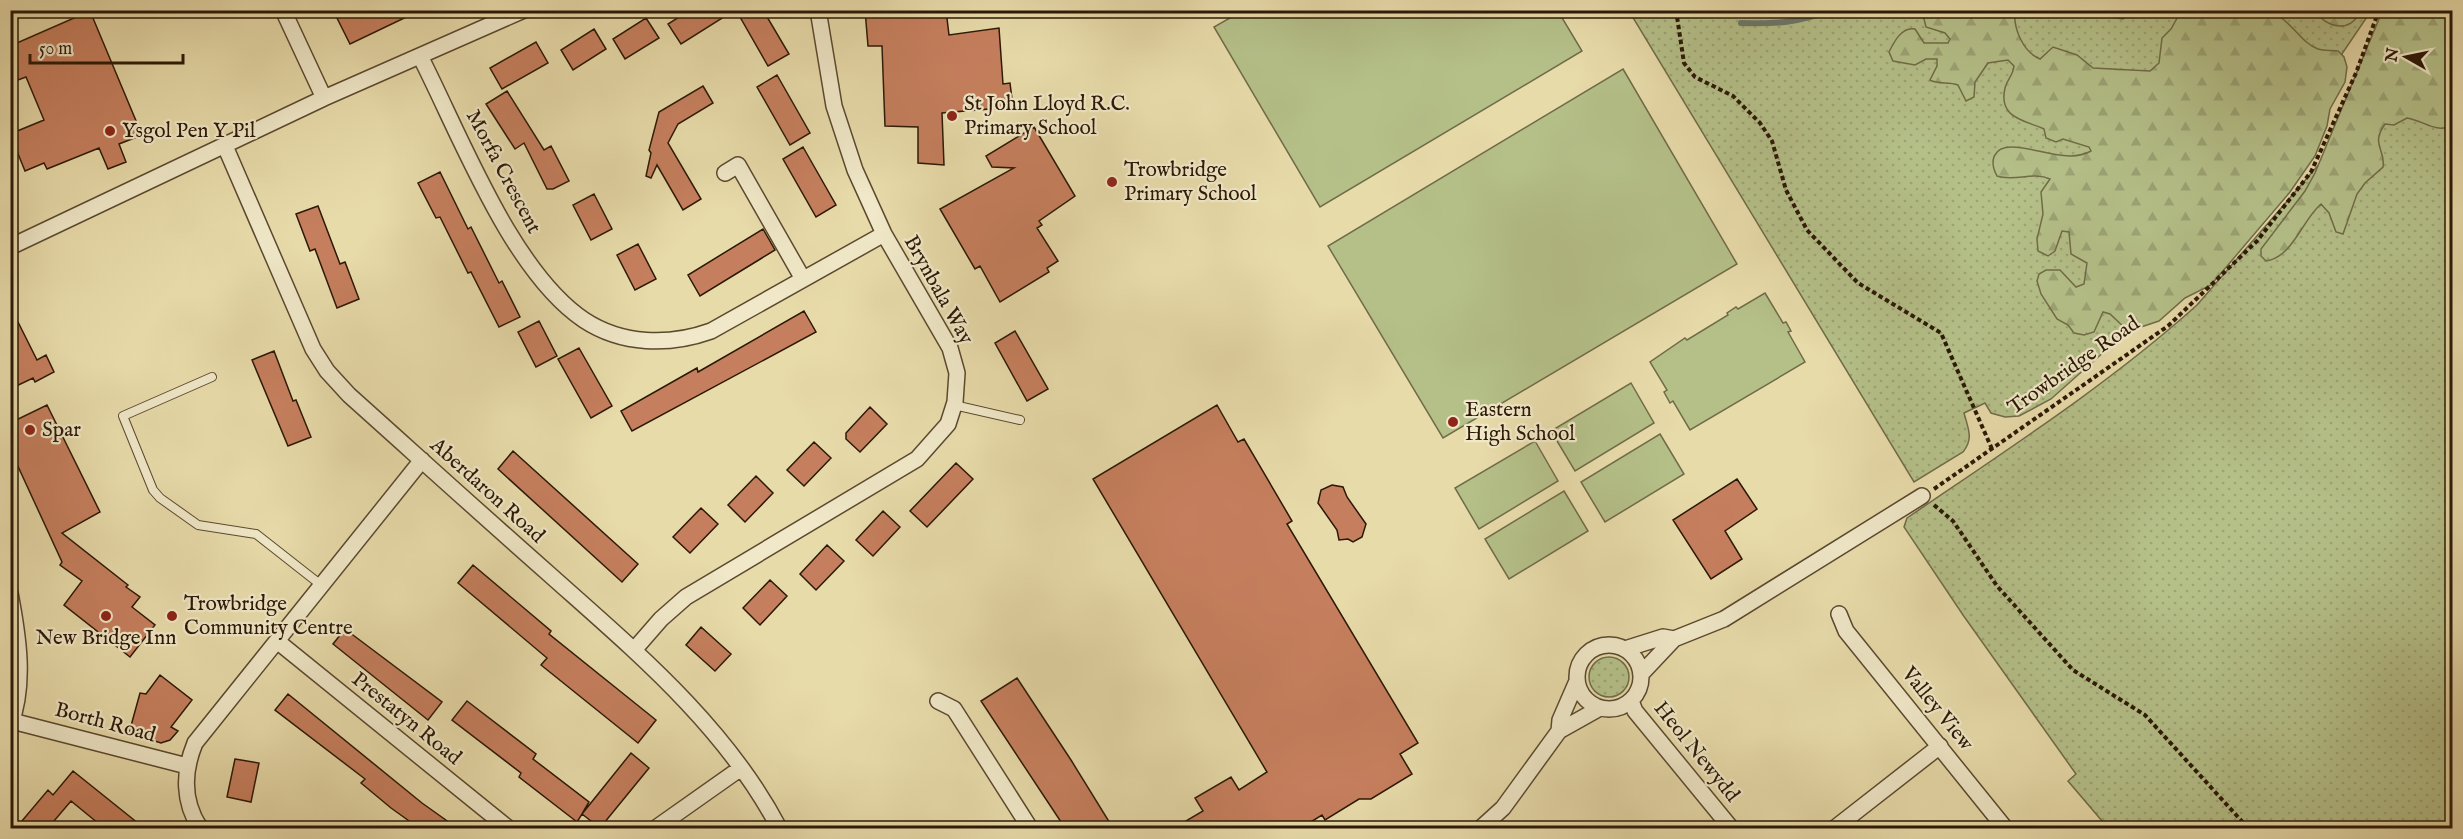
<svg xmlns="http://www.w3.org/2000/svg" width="2463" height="839" font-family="'IM FELL English',serif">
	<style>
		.grass { fill: url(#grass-dots); stroke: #706c48; stroke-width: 1.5 }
		.forest { fill: url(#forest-firs); stroke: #706c48; stroke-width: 1.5 }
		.green { fill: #b5c089; stroke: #706c48; stroke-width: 1.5 }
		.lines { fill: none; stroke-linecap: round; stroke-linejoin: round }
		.stream { stroke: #6c796b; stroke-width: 6 }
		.building { fill: #c67f5e; stroke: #2b1806; stroke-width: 1.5 }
		.lane-casing { stroke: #5a492f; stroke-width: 10 }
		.street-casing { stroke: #5a492f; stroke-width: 18 }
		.path { stroke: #2b1806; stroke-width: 4; stroke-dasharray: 4.5 3; stroke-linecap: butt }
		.lane { stroke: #f0e8c8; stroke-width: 8 }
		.street { stroke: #f0e8c8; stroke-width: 15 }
		.poi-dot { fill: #8f2418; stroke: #f0e8c8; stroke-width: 2 }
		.labels { text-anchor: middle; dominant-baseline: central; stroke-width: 4.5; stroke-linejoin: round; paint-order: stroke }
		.poi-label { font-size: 21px; fill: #2b1806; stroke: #f0e8c8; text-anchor: start }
		.street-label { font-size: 21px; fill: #2b1806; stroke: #f0e8c8 }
	</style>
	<defs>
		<pattern id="grass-dots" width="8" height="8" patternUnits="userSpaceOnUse" patternTransform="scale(1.5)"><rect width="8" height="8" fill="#b5c089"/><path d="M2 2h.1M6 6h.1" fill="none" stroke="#9ca475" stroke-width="1.8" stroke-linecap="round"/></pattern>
		<pattern id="forest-firs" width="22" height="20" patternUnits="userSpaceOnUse" patternTransform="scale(1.5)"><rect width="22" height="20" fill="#b5c089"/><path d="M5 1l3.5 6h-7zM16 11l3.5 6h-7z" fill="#9ca475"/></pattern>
	</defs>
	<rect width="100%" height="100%" fill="#e8dbaa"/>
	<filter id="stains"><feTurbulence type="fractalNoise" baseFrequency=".00333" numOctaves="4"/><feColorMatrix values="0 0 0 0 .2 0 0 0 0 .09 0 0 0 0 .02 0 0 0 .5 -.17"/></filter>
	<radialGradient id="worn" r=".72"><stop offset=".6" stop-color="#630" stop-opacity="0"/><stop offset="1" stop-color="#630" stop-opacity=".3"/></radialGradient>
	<path class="grass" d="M1629,11H2371L2195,271L2051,399L2019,416L2005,417L1991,413L1985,403L1964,413C1968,428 1974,439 1963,452L1914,482Z
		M2452,11V828H2108L2068,781L2076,774L1963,615L1904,527L1907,518C2005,451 2108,385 2197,305Z
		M1589 677a20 20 0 1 1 40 0a20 20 0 1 1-40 0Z"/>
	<path class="forest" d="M2279,10L2280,17C2295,27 2302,43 2318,49C2324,51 2331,50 2338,51L2344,57L2347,67L2345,82L2330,109L2327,126L2315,156L2290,192L2211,285L2185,298L2159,321L2138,328L2126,329L2110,314L2103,312L2094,332L2084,335L2074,333L2068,325L2057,319L2041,294L2037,281L2039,274L2046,270H2060L2076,287L2084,284L2087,263L2071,254L2069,232L2062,231L2055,251L2048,256L2038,251L2037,239L2043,214L2041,192L2050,179C2033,171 2015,182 1997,176C1989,161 1993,147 2012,147C2036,147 2068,164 2091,151L2089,147L2063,139L2056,142L2046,138L2044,129C2025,120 1998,119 2005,88C2007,79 2013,76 2014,66L2008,60L1988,63L1975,82L1974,97L1966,101L1958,85C1948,81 1939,85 1930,80L1937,66V59H1926L1915,65L1893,61L1889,52C1894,42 1902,26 1915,29L1924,43H1948L1950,39L1945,33L1926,27L1922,11H2015C2013,28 2023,52 2040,59L2053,47L2077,55L2093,68L2150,71L2159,63L2162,38L2171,29L2181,11Z
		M2386,10L2452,11V126C2434,133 2425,121 2407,118L2394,125L2385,124C2370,145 2386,149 2383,167L2365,183L2357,194L2343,234L2336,232L2329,213L2321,204C2302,220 2293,257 2266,261L2261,256V249L2305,191L2315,173L2379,19Z
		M2095,11H2134L2123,19L2105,16Z
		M2316,11V10L2360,11C2352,33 2326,29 2316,11Z"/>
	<path class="green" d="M1242,11H1558L1582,51L1320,207L1214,27Z
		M1623,69L1737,264L1443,438L1328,246Z
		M1765,293L1783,323L1786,322L1791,331L1788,332L1805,362L1690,430L1673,401L1670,403L1664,392L1667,390L1650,362L1685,338L1687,340L1728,315L1727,313L1736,307L1738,309Z
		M1631,383L1654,423L1575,471L1551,431Z
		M1660,434L1684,474L1605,522L1581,482Z
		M1535,441L1558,481L1479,529L1455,488Z
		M1564,491L1588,531L1509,579L1485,539Z"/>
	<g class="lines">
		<path class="stream" d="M1741,23C1776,24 1798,23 1831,10"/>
	</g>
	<path class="building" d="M353,10H421L350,44L337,18Z
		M690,10H735L681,44L668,24Z
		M736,10H763L789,54L768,66Z
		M865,10H946L949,35L999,28L1003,84L1010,83L1013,107L942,113L944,165L918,163V127L885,126L882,46H868Z
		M90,11L142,135L119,144L126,162L108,169L99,148L47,169L44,163L25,171L10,134L44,120L26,77L10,83V46Z
		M646,18L659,38L625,59L613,39Z
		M594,29L606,49L573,70L561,50Z
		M536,42L548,63L502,89L490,68Z
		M777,75L810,133L790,145L757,87Z
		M703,86L713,103L678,124L668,143L701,199L683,210L657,165L651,178L646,176L651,153L649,150L659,112Z
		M507,91L544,150L551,146L569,181L553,189H547L524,143L515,149L486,104Z
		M1034,127L1075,196L1039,221L1042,225L1037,228L1058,261L1047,268L1049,272L1000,302L980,266L975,269L940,209L1014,168L992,167L986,156Z
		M803,147L836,205L816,217L783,159Z
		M440,172L468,229L471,227L499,283L502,281L520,317L499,327L471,272L468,273L440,217L436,218L418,183Z
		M594,194L612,229L591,240L573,205Z
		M318,206L340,264L345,262L359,299L337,308L315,249L310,251L296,214Z
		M763,229L775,250L700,296L688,275Z
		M638,244L656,279L635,290L617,255Z
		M10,306L37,360L46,355L54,372L35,382L33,378L10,389Z
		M804,311L816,332L632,431L621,411L697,368L698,372Z
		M539,321L557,356L536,367L518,332Z
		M1015,331L1048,389L1027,401L995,343Z
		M579,348L612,406L591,418L558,359Z
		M274,351L293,401L296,400L311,437L288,446L252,360Z
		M47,405L100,512L62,533L128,585L126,587L140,597L132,607L155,625L130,657L64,605L82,581L60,565L62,562L10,449V423Z
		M1217,405L1238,442L1244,439L1292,521L1287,524L1418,743L1400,754L1412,774L1371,799H1359L1325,820L1322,815L1301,828L1298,823L1288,828H1174L1203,811L1195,798L1231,777L1239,790L1267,772L1093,479Z
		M870,407L887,424L860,452L846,439V433Z
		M814,442L831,458L804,486L787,470Z
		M513,451L638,564L622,582L498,469Z
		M956,463L973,479L927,527L910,511Z
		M756,476L773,493L745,522L728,505Z
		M1737,479L1757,509L1725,531L1742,559L1711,579L1673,520Z
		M1332,485L1343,487L1347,497L1366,524L1362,537L1353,542L1348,539L1339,540L1337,530L1318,503L1321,490Z
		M701,508L718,524L690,553L673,537Z
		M883,511L900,527L873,556L856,540Z
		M827,545L844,561L816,590L800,574Z
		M473,565L551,631L549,634L656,720L638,743L541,665L547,658L458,583Z
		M770,580L787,596L760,625L743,608Z
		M701,627L731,654L715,671L686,645Z
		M345,629L442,702L428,720L333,644Z
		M160,675L192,700L171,727L178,731L170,740L161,743L129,733L140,693L146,694Z
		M1017,678L1071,760L1113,828H1065L981,701Z
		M288,694L422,803L457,828H419L391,808L361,783L365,779L275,710Z
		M467,701L536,754L533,759L589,802L582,814L631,753L649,768L600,828L582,814L577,822L519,777L521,773L452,720Z
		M235,759L259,763L251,802L227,797Z
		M73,771L144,828H104L71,801L48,828H16L48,790L53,795Z"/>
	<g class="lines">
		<defs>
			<path id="lane" d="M212,377L123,416L153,490L160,498L198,525L256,534L321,585
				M954,405L1020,420"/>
			<path id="street" d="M283,10L324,98
				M420,56C460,134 511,271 584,320C622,345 669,346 711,331L884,234
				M225,146L313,349L327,371L349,395C416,455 482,515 549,574C634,650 725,725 779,828
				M725,173L738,165L803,279
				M10,247L324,98L524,10
				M10,593C18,635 26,684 10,726
				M1839,614L1846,631L2005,828
				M277,641L508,828
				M1577 677a32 32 0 1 1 64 0a32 32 0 1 1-64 0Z
				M1625,649L1663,637L1674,639L1724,619L1922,496
				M634,650L661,619L686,597L917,459L948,424L955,402L957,373L950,348L884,234L855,170L834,106L818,10
				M1641,674L1674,639
				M938,701L954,709L1030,828
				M1631,701L1635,711L1731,828
				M12,721L187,766
				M1559,731L1560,720L1577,681
				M200,828C183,802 183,772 195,743L422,460
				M656,828L741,768
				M1481,828L1503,808L1559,731L1600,708
				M1835,828L1940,746"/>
		</defs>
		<use href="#lane" class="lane-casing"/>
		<use href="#street" class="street-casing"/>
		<path class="path" d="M1676,10L1684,63L1695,77L1733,96L1760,123L1772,141L1786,190L1807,230L1858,283L1941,333L1992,449
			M1934,489L2168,326L2257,241L2311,172L2356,73L2379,10
			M1934,505L1953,521L1997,586L2073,670L2145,715L2248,828"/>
		<use href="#lane" class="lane"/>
		<use href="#street" class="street"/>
	</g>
	<g class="poi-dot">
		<circle cx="952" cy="116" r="6"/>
		<circle cx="110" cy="131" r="6"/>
		<circle cx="1112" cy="182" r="6"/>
		<circle cx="1453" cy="422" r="6"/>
		<circle cx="30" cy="430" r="6"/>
		<circle cx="106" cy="616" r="6"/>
		<circle cx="172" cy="616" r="6"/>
	</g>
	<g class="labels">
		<g class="poi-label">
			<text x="964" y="104">St John Lloyd R.C.<tspan x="964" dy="24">Primary School</tspan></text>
			<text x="122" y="131">Ysgol Pen Y Pil</text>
			<text x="1124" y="170">Trowbridge<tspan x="1124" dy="24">Primary School</tspan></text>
			<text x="1465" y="410">Eastern<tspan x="1465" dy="24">High School</tspan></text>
			<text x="42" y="430">Spar</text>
			<text x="184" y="604">Trowbridge<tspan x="184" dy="24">Community Centre</tspan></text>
			<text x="106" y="638" text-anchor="middle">New Bridge Inn</text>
		</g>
		<g class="street-label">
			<text transform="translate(503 172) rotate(62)">Morfa Crescent</text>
			<text transform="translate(938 290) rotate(61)">Brynbala Way</text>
			<text transform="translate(2074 366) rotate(-35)">Trowbridge Road</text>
			<text transform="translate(487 491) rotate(42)">Aberdaron Road</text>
			<text transform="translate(1937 709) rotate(51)">Valley View</text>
			<text transform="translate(406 719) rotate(39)">Prestatyn Road</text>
			<text transform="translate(105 723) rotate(15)">Borth Road</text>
			<text transform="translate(1696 752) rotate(51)">Heol Newydd</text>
		</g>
	</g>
	<rect width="2463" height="839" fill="none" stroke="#e8dbaa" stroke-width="36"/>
	<rect x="12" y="12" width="2439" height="815" fill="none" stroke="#2b1806" stroke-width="3"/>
	<rect x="18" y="18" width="2427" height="803" fill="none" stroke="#2b1806" stroke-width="1.5"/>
	<g transform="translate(2406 57) rotate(279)" stroke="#f0e8c8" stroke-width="4.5" paint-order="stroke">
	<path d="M0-4.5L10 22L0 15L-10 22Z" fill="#2b1806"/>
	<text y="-9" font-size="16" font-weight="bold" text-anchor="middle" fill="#2b1806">N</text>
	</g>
	<path d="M30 54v9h153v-9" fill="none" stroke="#2b1806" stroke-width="3"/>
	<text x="39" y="54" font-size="18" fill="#2b1806" stroke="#f0e8c8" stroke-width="4.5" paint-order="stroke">50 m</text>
	<rect width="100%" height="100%" filter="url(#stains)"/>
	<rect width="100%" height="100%" fill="url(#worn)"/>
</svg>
